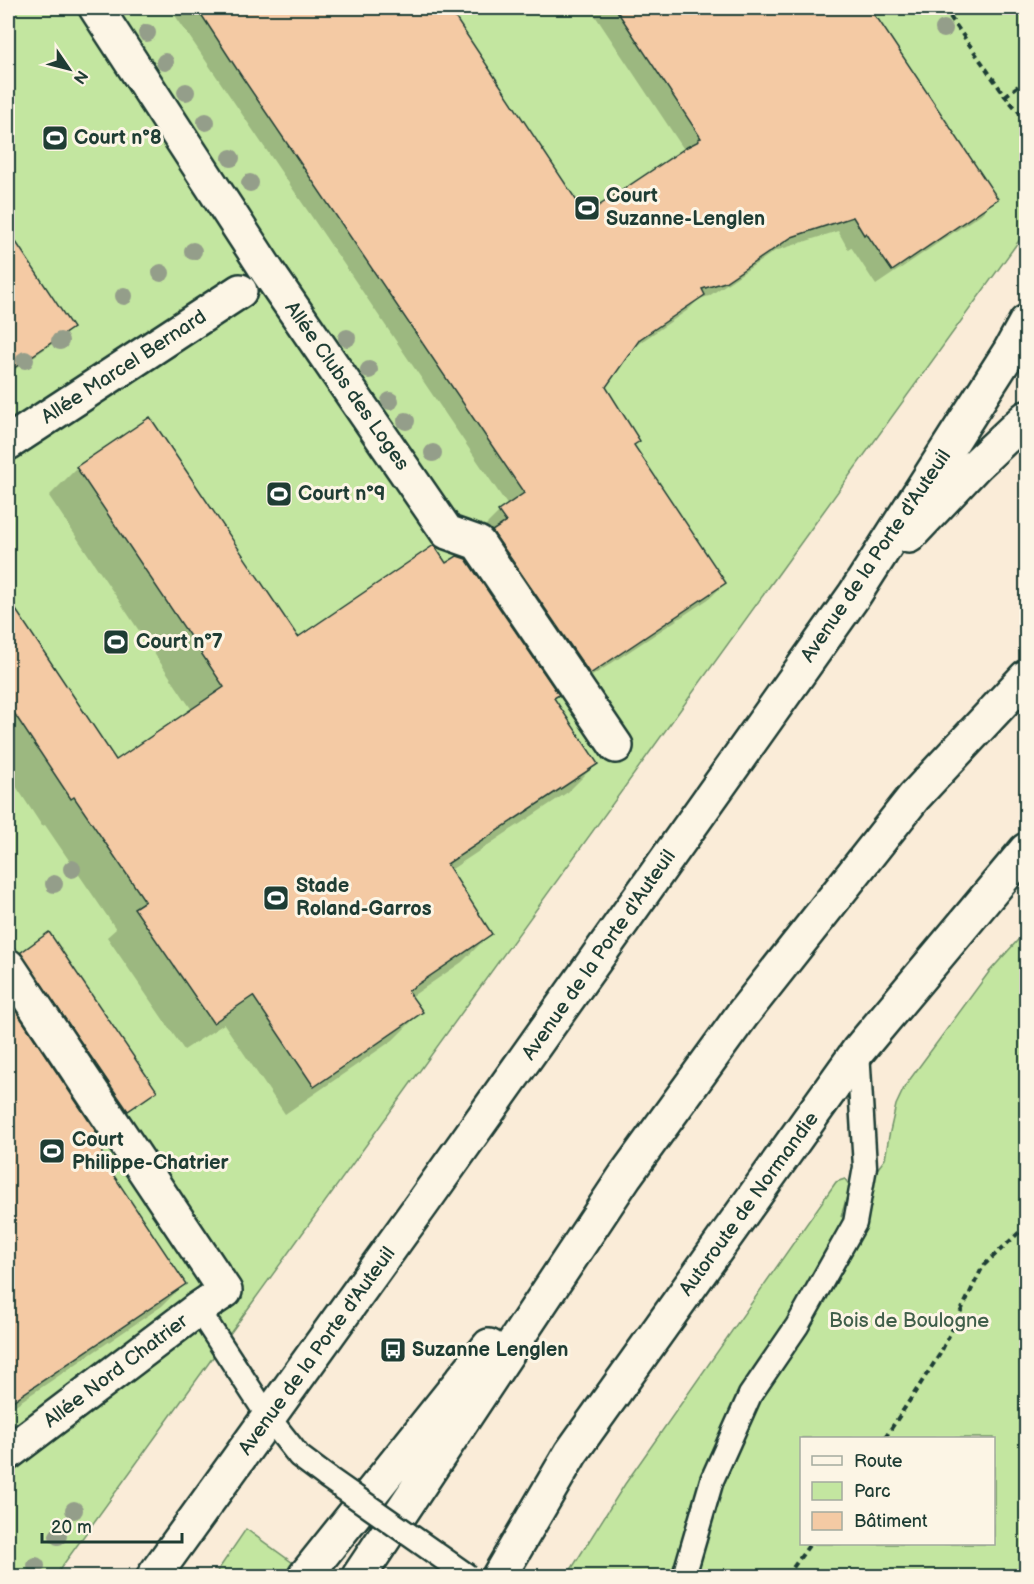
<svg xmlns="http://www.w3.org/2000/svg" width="1034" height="1584" font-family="'Balsamiq Sans',sans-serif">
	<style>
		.green { fill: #c3e6a0; stroke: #71926a; stroke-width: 1.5; fill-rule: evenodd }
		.shadow { fill: #0003 }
		.building { fill: #f4caa4; stroke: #1f3d34; stroke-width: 1.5 }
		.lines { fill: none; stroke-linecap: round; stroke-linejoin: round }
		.service-casing { stroke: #1f3d34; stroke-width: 27 }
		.pedestrian-casing { stroke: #1f3d34; stroke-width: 38 }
		.secondary-casing { stroke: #1f3d34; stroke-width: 38 }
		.motorway-casing { stroke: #1f3d34; stroke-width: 38 }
		.path { stroke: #1f3d34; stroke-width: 4; stroke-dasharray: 6 4.5; stroke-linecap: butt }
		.service { stroke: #fcf5e5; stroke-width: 22 }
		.pedestrian { stroke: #fcf5e5; stroke-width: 33 }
		.secondary { stroke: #fcf5e5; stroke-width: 33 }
		.motorway { stroke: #fcf5e5; stroke-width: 33 }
		.service-bridge-casing { stroke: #1f3d34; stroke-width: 27; stroke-linecap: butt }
		.service-bridge { stroke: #fcf5e5; stroke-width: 22 }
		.tree { fill: #949e8a }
		.labels { text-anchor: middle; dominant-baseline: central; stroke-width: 6; stroke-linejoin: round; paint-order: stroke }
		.poi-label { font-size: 20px; font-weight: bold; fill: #1f3d34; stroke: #fcf5e5; text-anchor: start }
		.street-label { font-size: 20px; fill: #1f3d34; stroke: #fcf5e5 }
		.park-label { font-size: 20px; fill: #405f4a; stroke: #fcf5e5 }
	</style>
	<rect width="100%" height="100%" fill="#faecd8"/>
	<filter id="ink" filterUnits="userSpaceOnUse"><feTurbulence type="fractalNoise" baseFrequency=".0167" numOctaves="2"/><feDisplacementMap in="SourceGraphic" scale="12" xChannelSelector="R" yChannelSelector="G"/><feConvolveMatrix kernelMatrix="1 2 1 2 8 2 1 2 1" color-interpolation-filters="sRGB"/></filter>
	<g filter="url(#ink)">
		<path class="green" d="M8,8H1026V231L55,1576H8Z
			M1026,931V1576H567L625,1484L836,1182L845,1179L850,1186L841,1217L885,1159L889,1136L896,1105L905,1086L989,972ZM802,1438H994V1544H802Z
			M246,1529L311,1576H214Z"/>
		<path class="shadow" d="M170,8H447L586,219L595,210L685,151L590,8H867L996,199L981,214L876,285L851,247L848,249L838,231L775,251L709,296L699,299L688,310L632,348L604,387L633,446L725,583L710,598L574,688L484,527L499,512L508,506Z
			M8,233L71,328L64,336L8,374Z
			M77,468L297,639L553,699L596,764L568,792L449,871L490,934L462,962L411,997L421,1012L393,1040L285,1114L224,1024L184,1050L107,937L116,929L45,825L42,826L8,774V601L115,762L192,710L49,496Z
			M21,954L155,1091L148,1098L119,1118L13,962Z
			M8,1001L95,1133L93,1134L105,1165L184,1284L162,1306L8,1410Z"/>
		<path class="building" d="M197,8H287L288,9L449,8L588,218L594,209L687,147L699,141L698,139L701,138L615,8H869L877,19H878L998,199L892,271L866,233L864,235L853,217L792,237L725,282L702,289L705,295L640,339L606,387L640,441L634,445L726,583L590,674L492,531L506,522L498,511L524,493L242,77Z
			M8,230L73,328L8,372Z
			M150,417L298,637L434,545L446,563L457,556L466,559L559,695L554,698L598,764L447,864L492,934L408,991L423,1012L314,1087L253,996L213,1023L134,908L145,901L74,797L71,799L8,704V598L116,760L224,687L76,467Z
			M49,932L157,1091L128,1111L20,953Z
			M8,999L97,1133L95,1134L106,1164L186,1284L8,1404Z"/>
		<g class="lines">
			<defs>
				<path id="service" d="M198,1309L269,1418L299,1456L327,1477
					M684,1576L712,1480L750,1395L797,1326L855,1223L865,1167L858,1051"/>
				<path id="pedestrian" d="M96,8L268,272L447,532L478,543L616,746
					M8,443L240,291
					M8,966L225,1291L198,1309L8,1453"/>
				<path id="secondary" d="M909,536L976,465L1026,418
					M154,1576L422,1204L855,594L1010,351L1026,322"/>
				<path id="motorway" d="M305,1576L489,1346
					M359,1576L625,1176L742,1015L914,797L1026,677
					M499,1576L571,1453L858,1051L1026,850"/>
			</defs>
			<use href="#service" class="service-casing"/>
			<use href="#pedestrian" class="pedestrian-casing"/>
			<use href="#secondary" class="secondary-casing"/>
			<use href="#motorway" class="motorway-casing"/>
			<path class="path" d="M944,8L1005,96L1026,120
				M1005,96L1026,80
				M885,1438L940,1354L983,1266L1026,1226
				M787,1576L810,1544"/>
			<use href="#service" class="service"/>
			<use href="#pedestrian" class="pedestrian"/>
			<use href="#secondary" class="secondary"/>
			<use href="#motorway" class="motorway"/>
			<defs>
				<path id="service-bridge" d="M327,1477L468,1576"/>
			</defs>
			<use href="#service-bridge" class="service-bridge-casing"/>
			<use href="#service-bridge" class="service-bridge"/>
		</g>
		<g class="tree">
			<circle cx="944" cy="29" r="9"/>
			<circle cx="147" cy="33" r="9"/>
			<circle cx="165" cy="62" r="9"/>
			<circle cx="186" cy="92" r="9"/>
			<circle cx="206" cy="122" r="9"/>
			<circle cx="231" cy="158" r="9"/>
			<circle cx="250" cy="183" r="9"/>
			<circle cx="193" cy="251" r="9"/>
			<circle cx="161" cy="273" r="9"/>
			<circle cx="124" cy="296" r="9"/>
			<circle cx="347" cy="338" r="9"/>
			<circle cx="60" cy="341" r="9"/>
			<circle cx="25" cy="360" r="9"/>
			<circle cx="369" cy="370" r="9"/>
			<circle cx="390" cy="401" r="9"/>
			<circle cx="406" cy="421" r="9"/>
			<circle cx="433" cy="453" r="9"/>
			<circle cx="72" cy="869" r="9"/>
			<circle cx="54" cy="884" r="9"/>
			<circle cx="74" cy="1510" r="9"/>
			<circle cx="58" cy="1536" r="9"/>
			<circle cx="36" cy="1566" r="9"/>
		</g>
	</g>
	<defs>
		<symbol id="stadium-square" viewBox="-11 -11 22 22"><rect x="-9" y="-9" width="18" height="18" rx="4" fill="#1f3d34" stroke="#fcf5e5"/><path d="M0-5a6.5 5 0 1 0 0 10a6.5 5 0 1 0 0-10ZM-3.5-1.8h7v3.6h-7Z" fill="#fff"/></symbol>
		<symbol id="bus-square" viewBox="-11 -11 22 22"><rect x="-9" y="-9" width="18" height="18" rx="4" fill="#1f3d34" stroke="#fcf5e5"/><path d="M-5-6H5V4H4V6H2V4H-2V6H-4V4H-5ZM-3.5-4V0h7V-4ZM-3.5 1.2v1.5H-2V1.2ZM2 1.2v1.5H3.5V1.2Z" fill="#fff"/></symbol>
	</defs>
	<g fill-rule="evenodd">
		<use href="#stadium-square" x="40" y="123" width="30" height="30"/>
		<use href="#stadium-square" x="572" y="193" width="30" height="30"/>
		<use href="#stadium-square" x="264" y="479" width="30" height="30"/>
		<use href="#stadium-square" x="101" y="627" width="30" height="30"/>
		<use href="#stadium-square" x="261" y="883" width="30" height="30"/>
		<use href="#stadium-square" x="37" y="1136" width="30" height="30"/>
		<use href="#bus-square" x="378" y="1335" width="30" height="30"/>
	</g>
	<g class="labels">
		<g class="poi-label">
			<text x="74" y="138">Court n°8</text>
			<text x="606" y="196">Court<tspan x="606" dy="23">Suzanne-Lenglen</tspan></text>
			<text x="298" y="494">Court n°9</text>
			<text x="136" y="642">Court n°7</text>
			<text x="296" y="886">Stade<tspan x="296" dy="23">Roland-Garros</tspan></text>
			<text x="72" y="1140">Court<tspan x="72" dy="23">Philippe-Chatrier</tspan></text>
			<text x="412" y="1350">Suzanne Lenglen</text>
		</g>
		<g class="street-label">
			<text transform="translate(124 367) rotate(-33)">Allée Marcel Bernard</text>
			<text transform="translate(347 386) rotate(55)">Allée Clubs des Loges</text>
			<text transform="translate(876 556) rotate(-56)">Avenue de la Porte d'Auteuil</text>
			<text transform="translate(599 955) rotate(-55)">Avenue de la Porte d'Auteuil</text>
			<text transform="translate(749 1204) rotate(-54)">Autoroute de Normandie</text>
			<text transform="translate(317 1351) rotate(-54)">Avenue de la Porte d'Auteuil</text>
			<text transform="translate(116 1371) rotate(-37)">Allée Nord Chatrier</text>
		</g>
		<g class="park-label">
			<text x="909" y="1321">Bois de Boulogne</text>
		</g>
	</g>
	<rect width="1034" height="1584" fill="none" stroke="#fcf5e5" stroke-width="30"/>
	<rect x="15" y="15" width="1004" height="1554" fill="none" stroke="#1f3d34" stroke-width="2" filter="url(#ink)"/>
	<rect x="800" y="1437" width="195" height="108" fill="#fcf5e5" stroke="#a4ab9e" stroke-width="1.5"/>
	<rect x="812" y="1456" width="30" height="9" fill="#fcf5e5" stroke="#a4ab9e" stroke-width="1.5"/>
	<text x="854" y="1467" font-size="18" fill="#1f3d34">Route</text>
	<rect x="812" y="1482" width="30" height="18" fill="#c3e6a0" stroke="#a4ab9e" stroke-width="1.5"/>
	<text x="854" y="1497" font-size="18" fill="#1f3d34">Parc</text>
	<rect x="812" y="1512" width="30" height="18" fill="#f4caa4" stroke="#a4ab9e" stroke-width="1.5"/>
	<text x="854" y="1527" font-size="18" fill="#1f3d34">Bâtiment</text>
	<g transform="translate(69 69) rotate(125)" stroke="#fcf5e5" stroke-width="4.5" paint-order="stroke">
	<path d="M0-4.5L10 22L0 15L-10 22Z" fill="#1f3d34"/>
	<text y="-9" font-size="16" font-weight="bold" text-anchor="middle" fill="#1f3d34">N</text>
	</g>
	<path d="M42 1533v9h140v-9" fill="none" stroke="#1f3d34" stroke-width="3"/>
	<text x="51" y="1533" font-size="18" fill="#1f3d34" stroke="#fcf5e5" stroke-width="4.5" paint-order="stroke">20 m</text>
</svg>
